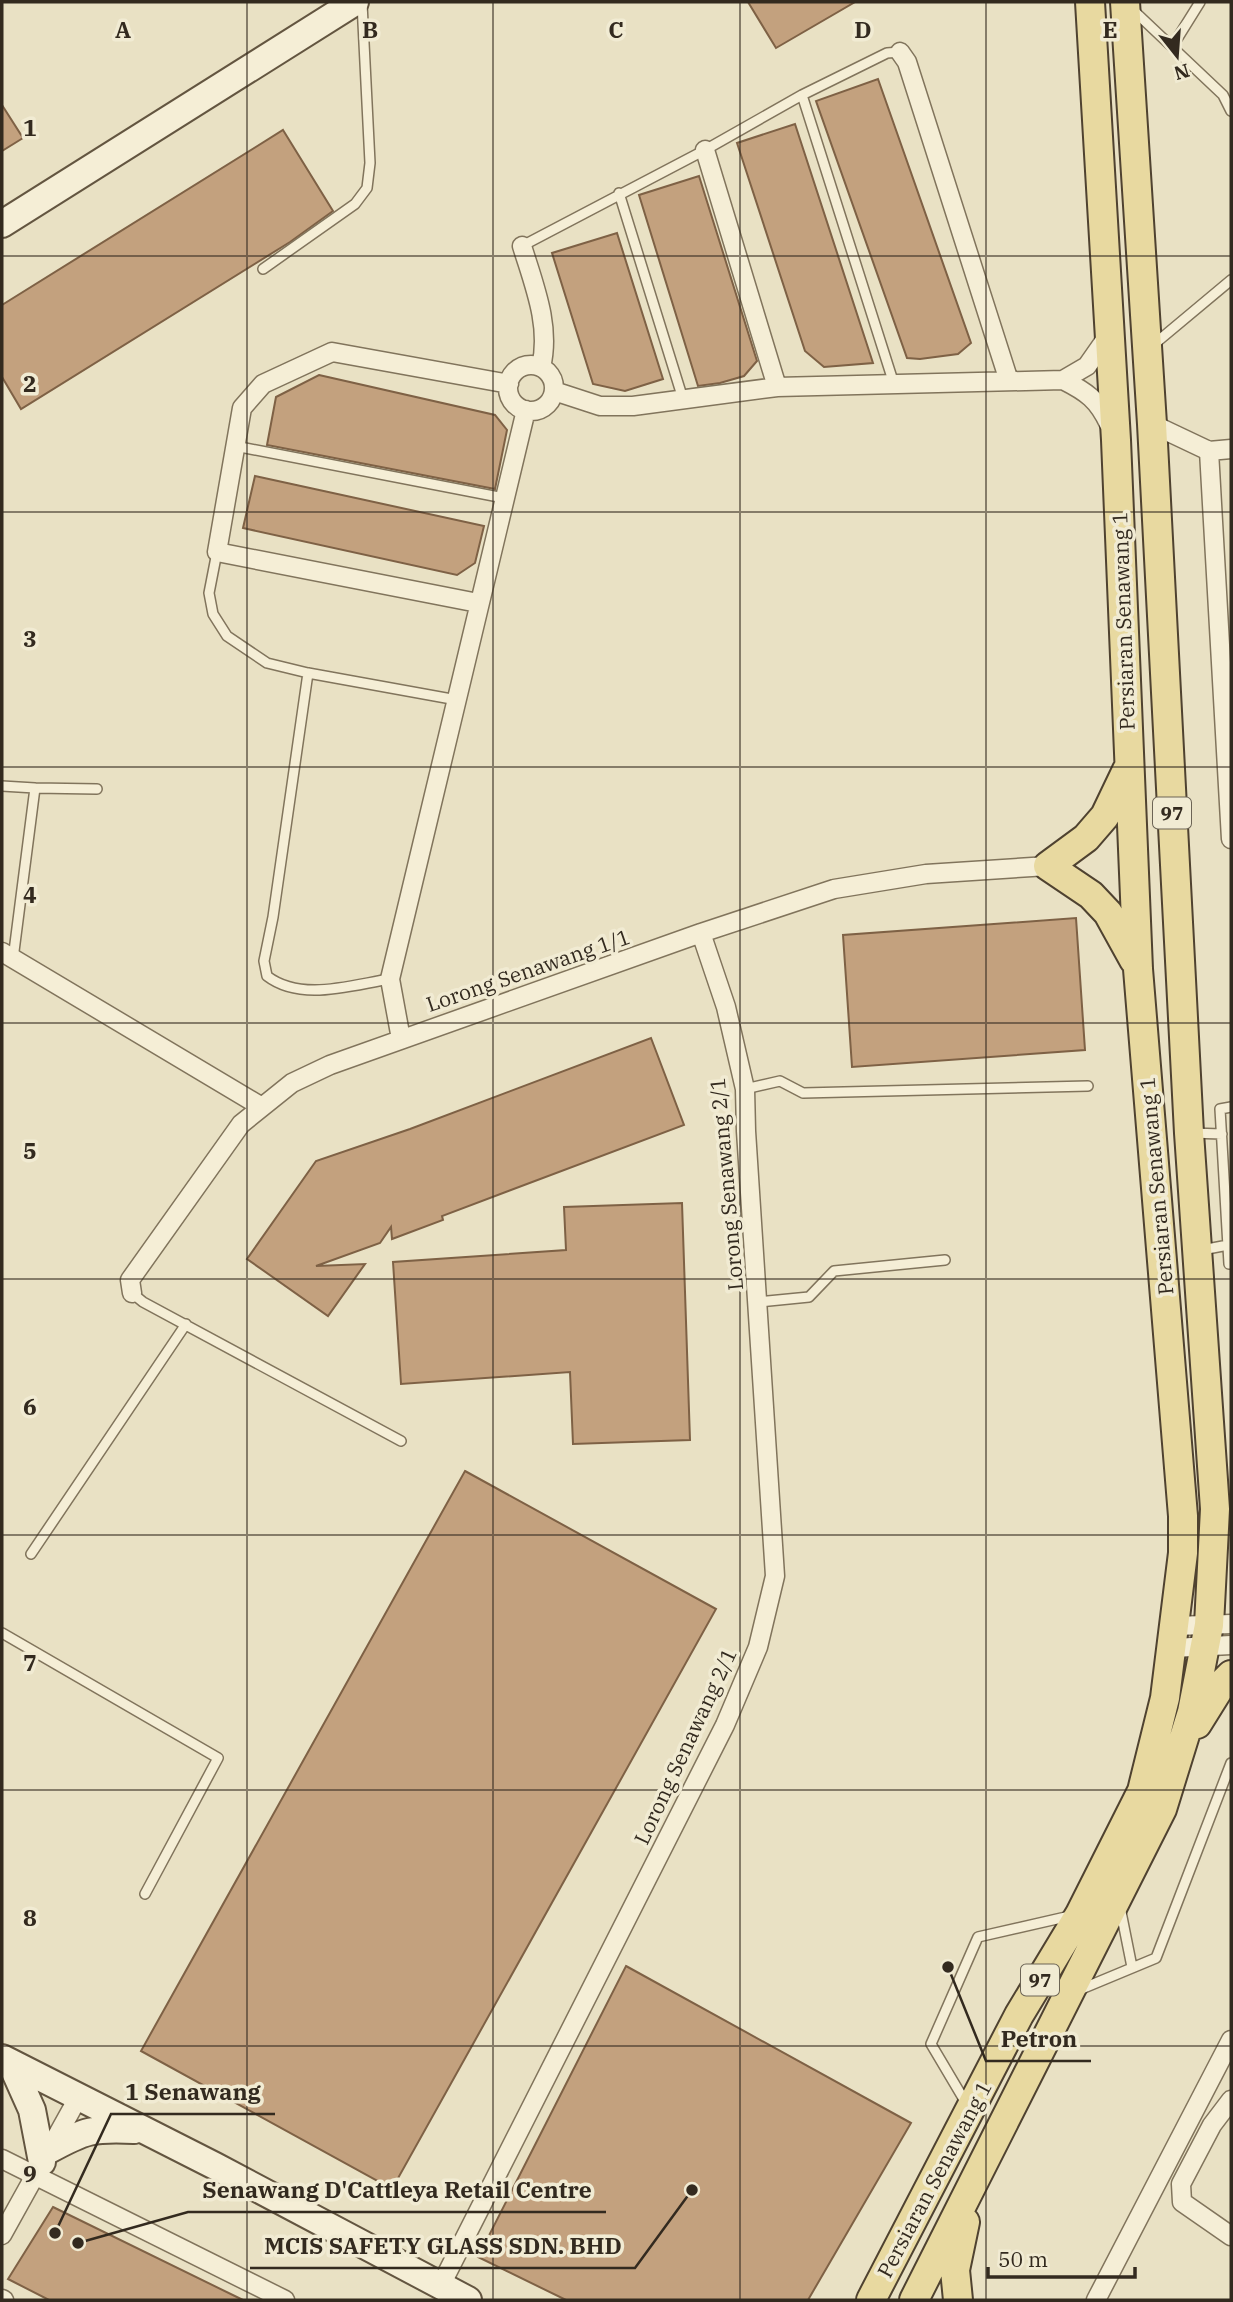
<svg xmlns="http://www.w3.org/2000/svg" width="1233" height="2302" font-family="'IBM Plex Serif',serif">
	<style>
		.building { fill: #c3a17e; stroke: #7e6145; stroke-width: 2 }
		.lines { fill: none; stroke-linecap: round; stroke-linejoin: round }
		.lane-casing { stroke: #81745c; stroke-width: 12 }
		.street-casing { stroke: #81745c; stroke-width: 21 }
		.secondary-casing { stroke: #635540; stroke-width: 30 }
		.primary-casing { stroke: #4f4230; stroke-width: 32 }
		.lane { stroke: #f5eed6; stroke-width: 9 }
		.street { stroke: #f5eed6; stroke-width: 18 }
		.secondary { stroke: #f5eed6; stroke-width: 26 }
		.primary { stroke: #e8d9a0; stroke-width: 28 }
		.grid { fill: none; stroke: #332a1f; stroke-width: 2; stroke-opacity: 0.55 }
		.labels { text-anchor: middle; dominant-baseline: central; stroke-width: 7; stroke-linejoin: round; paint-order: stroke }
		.shield { fill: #f1ebd3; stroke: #6c6455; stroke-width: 2 }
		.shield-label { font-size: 19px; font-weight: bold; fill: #332a1f }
		.street-label { font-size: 21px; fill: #332a1f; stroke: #f1ebd3 }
		.grid-label { font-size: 23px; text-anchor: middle; font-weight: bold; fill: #332a1f; stroke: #f1ebd3; stroke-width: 7; stroke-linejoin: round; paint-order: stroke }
		.leader { fill: none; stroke: #332a1f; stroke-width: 2.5 }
		.callout-dot { fill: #332a1f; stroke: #f1ebd3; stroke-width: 2.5 }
		.callout-label { font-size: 23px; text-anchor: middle; font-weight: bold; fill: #332a1f; stroke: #f1ebd3; stroke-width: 7; stroke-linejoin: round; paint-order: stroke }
	</style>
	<rect width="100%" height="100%" fill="#e9e1c4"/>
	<path class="building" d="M748,2H855L776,48Z
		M878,79L971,343L958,354L920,359L907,358L816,101Z
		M2,105L23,138L2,151Z
		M795,124L873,363L824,367L805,351L737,143Z
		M283,130L333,211L290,242L21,409L2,377V305Z
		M699,176L757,361L744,376L720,383L698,386L639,195Z
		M617,233L663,379L625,391L593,384L552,253Z
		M319,375L495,415L507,430L495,489L267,445L276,397Z
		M255,476L484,526L475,563L457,575L243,528Z
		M1076,918L1085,1050L852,1067L843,935Z
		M651,1038L684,1125L442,1216L443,1220L392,1239L391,1227L380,1243L316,1266L365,1264L328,1316L247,1259L316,1161L410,1129Z
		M682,1203L690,1440L573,1444L570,1372L401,1384L393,1262L566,1250L564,1207Z
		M465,1471L716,1609L392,2189L141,2051Z
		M626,1966L911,2123L808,2300H566L478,2257Z
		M53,2207L243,2300H49L8,2279Z"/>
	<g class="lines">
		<defs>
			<path id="lane" d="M1132,9L1223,95L1231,111
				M1172,47L1200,2
				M802,95L894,384
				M619,193L683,399
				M522,246L705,150L802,95L887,53L900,52
				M263,269L355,204L367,188L370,163L362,3
				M1152,346L1231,280
				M235,446L504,498
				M217,552L209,593L213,614L227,636L267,663L308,673L457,700
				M308,673L273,917L264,961L267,976C301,1002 351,985 390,979
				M2,786L35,788L13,959
				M35,788L97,789
				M745,1089L780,1081L803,1093L1088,1086
				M1231,1107L1220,1109L1229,1264H1231
				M1191,1133L1222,1134
				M1202,1250L1228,1245
				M132,1293L143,1302L401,1441
				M758,1302L809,1297L834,1271L945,1260
				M31,1554L186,1324
				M2,1633L218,1758L145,1894
				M1120,1907L1132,1967
				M1079,1990L1156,1958L1231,1763
				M966,2103L931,2044L978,1937L1070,1916"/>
			<path id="street" d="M900,52L907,62L1009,381
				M705,150L777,387
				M522,246C534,285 551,326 541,367
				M508 388a23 23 0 1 1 46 0a23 23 0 1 1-46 0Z
				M1063,380C1087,392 1098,400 1109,424
				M554,391L600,406H633L777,387L1063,380L1087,366L1108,336
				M1152,424L1209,451L1231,449
				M1209,451L1231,839
				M478,603L217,552L242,408L263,384L332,352L509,384
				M2,952L262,1107
				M401,1039L390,979L526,410
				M132,1293L130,1280L241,1124L292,1083L330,1065L701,933L834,889L926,874L1048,866
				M1176,1626L1231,1624
				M1173,1648L1231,1645
				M1231,2100L1212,2125L1181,2184L1182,2202L1231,2236
				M2,2159L285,2300
				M2,2235L78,2098
				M441,2285L725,1725L758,1647L775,1576L746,1131L745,1089L726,1007L701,933
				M2,2299L4,2300
				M1096,2300L1231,2040"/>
			<path id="secondary" d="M2,224L355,2
				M2,2058L215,2166L468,2300
				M11,2063L32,2110L42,2162
				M49,2150C85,2130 93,2128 134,2130"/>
			<path id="primary" d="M1127,770L1105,816L1086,838L1048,866L1091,895L1108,913L1134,960
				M1197,1724L1222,1684L1231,1675
				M871,2300L1019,2015L1080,1914L1142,1791L1165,1698L1183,1553V1516L1138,969L1116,440L1090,2
				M914,2300L1162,1809L1192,1712L1209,1625L1215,1509L1189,1133L1152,424L1125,2
				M958,2300L955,2270L965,2222"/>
		</defs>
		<use href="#lane" class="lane-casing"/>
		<use href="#street" class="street-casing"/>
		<use href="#secondary" class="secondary-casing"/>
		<use href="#primary" class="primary-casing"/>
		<use href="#lane" class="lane"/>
		<use href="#street" class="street"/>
		<use href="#secondary" class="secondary"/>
		<use href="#primary" class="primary"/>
	</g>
	<path class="grid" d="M247,2V2300M493,2V2300M740,2V2300M986,2V2300M2,256H1231M2,512H1231M2,767H1231M2,1023H1231M2,1279H1231M2,1535H1231M2,1790H1231M2,2046H1231"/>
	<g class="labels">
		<g class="shield">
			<rect x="1153" y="797.5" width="38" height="31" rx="5"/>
			<rect x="1021" y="1964.5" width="38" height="31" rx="5"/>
		</g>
		<g class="shield-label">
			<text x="1172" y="813">97</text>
			<text x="1040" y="1980">97</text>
		</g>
		<g class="street-label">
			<text transform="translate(1123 621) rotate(-92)">Persiaran Senawang 1</text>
			<text transform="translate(528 970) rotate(-19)">Lorong Senawang 1/1</text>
			<text transform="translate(726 1184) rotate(-95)">Lorong Senawang 2/1</text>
			<text transform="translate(1156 1186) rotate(-95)">Persiaran Senawang 1</text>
			<text transform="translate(685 1746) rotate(-65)">Lorong Senawang 2/1</text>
			<text transform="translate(934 2179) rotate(-62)">Persiaran Senawang 1</text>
		</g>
	</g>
	<g class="grid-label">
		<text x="123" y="38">A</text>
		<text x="370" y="38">B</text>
		<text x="616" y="38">C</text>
		<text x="863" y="38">D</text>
		<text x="1110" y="38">E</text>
		<text x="30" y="136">1</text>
		<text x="30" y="392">2</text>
		<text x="30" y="647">3</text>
		<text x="30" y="903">4</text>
		<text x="30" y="1159">5</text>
		<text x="30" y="1415">6</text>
		<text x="30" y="1671">7</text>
		<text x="30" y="1926">8</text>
		<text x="30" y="2182">9</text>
	</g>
	<path class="leader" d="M948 1967L986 2061H1091M55 2233L111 2114H275M78 2243L188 2212H606M692 2190L635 2268H250"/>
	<g class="callout-dot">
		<circle cx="948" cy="1967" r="7"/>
		<circle cx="55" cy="2233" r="7"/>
		<circle cx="78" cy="2243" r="7"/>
		<circle cx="692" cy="2190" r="7"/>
	</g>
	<g class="callout-label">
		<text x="1039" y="2047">Petron</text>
		<text x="193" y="2100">1 Senawang</text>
		<text x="397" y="2198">Senawang D'Cattleya Retail Centre</text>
		<text x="443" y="2254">MCIS SAFETY GLASS SDN. BHD</text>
	</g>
	<rect width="1233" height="2302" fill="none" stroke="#332a1f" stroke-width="7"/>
	<g transform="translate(1177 56) rotate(163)" stroke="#f1ebd3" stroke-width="5" paint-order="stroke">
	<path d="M0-5L12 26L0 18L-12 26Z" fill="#332a1f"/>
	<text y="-10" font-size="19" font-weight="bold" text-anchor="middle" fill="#332a1f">N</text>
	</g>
	<path d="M988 2267v10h147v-10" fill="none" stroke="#332a1f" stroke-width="3.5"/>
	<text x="998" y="2267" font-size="21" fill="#332a1f" stroke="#f1ebd3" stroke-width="5" paint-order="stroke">50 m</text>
</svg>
